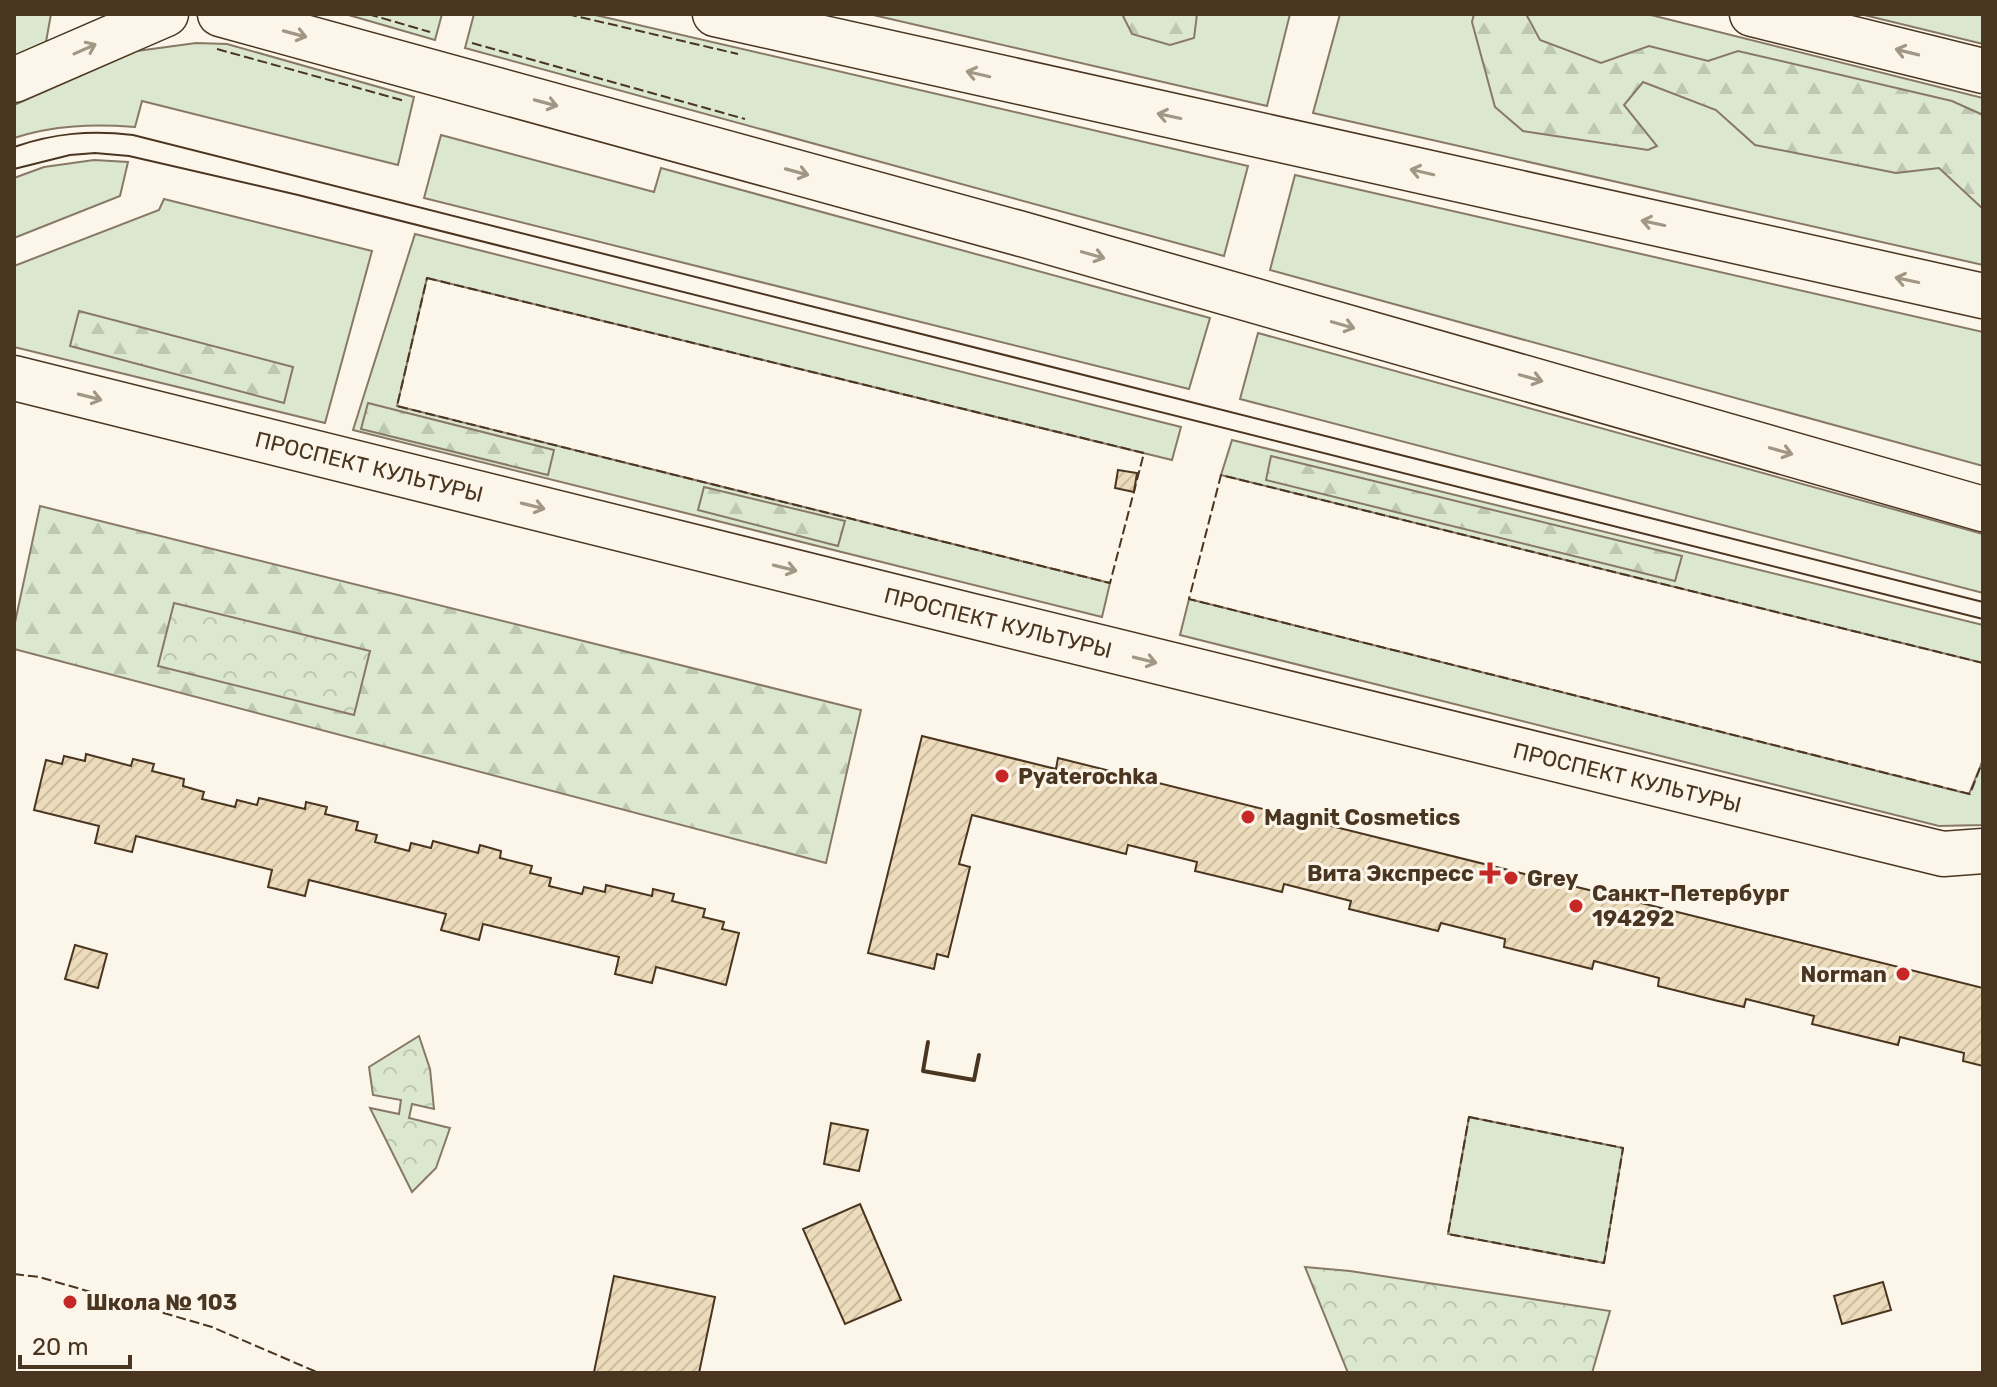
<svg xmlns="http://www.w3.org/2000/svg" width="1997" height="1387" font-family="Rubik,sans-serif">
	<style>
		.grass { fill: #dce7d0; stroke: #887966; stroke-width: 2 }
		.forest { fill: url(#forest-firs); stroke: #887966; stroke-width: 2 }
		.park { fill: url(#park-crowns); stroke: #887966; stroke-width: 2 }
		.building { fill: url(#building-hatch); stroke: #4a3520; stroke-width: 2 }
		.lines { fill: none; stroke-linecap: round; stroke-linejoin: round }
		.secondary-casing { stroke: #4a3520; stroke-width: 47 }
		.secondary { stroke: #fbf6e9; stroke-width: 44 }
		.tram { stroke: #4a3520; stroke-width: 2 }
		.fence { stroke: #4a3520; stroke-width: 2; stroke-dasharray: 10 4; stroke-linecap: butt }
		.wall { stroke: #4a3520; stroke-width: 4 }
		.oneway { stroke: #a29684 }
		.poi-dot { fill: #c62828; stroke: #fbf6e9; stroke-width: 3 }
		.labels { text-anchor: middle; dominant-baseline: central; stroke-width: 6; stroke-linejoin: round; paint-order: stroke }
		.street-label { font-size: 22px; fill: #4a3520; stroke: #fbf6e9 }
		.poi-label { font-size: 22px; font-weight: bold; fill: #4a3520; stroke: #fbf6e9; text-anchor: start }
	</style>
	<defs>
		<pattern id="forest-firs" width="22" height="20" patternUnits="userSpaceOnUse" patternTransform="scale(2)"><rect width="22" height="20" fill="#dce7d0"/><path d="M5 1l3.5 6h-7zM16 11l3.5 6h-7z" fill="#bec7b2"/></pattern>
		<pattern id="park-crowns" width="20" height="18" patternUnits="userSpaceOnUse" patternTransform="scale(2)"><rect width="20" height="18" fill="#dce7d0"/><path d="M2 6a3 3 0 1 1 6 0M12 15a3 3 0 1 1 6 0" fill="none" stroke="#bec7b2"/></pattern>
		<pattern id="building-hatch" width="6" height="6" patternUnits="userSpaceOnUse" patternTransform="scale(2)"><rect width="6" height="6" fill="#ecdcbc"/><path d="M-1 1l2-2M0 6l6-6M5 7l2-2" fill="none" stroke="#ccbda1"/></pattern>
	</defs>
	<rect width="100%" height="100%" fill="#fbf6e9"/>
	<path class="grass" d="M14,14H51L46,42L14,57Z
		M345,14H442L435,40Z
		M474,14H591L1248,166L1224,256L465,48Z
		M869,14H1290L1267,106Z
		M1340,14H1647L1983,98V265L1313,113Z
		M1860,14H1983V44Z
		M196,43L227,44L414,97L398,165L142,101L135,127C93,124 54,125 14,138V105L137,51Z
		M441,135L654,192L661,168L1210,318L1189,389L424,198Z
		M94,160L128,162L120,196L14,238V178L44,167Z
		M1295,175L1983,332V466L1270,270Z
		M164,199L372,251L325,423L14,347V266L159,210Z
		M415,234L1181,427L1172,460L427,278L397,406L1110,583L1102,617L353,430Z
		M1258,333L1983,534V593L1240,399Z
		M1232,440L1983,625V663L1221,475Z
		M1189,599L1969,794L1983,760V825L1939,826L1180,635Z
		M1469,1117L1623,1148L1604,1263L1448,1234Z"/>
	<path class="forest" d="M1122,14H1197L1194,38L1170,45L1132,34Z
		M1474,14H1526L1540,40L1601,63L1649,46L1708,61L1738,51L1952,101L1983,115V209L1939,168L1896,173L1755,145L1716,110L1643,82L1624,105L1657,146L1648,150L1523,131L1495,107L1472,22Z
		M79,311L293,367L284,403L70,346Z
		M368,403L554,450L548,475L361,429Z
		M1271,456L1682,556L1675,581L1266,480Z
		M704,487L845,521L838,546L698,510Z
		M40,506L861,710L826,863L14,649V627Z"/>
	<path class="park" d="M174,603L370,651L354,715L158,666Z
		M419,1036L430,1069L434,1109L412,1104L409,1118L450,1128L436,1168L412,1192L370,1108L399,1114L401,1100L373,1095L369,1067Z
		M1305,1267L1350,1271L1610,1311L1592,1373H1348Z"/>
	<path class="building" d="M1118,470L1137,473L1134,492L1115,488Z
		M922,736L1056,769L1058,758L1983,988V1066L1963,1061L1964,1053L1900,1037L1898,1045L1812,1024L1814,1016L1746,999L1744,1007L1718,1001L1658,986L1659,978L1594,961L1592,969L1504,947L1505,939L1441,923L1438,931L1349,909L1351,901L1284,884L1282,892L1195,871L1197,862L1128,845L1126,854L972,815L959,864L970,867L948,957L937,954L934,969L868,953Z
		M86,754L131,766L133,759L154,764L152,771L184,779L183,786L204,792L202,799L235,807L237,800L257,805L259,798L305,809L306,802L327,807L325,814L358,822L356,830L377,835L375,842L409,851L411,843L431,848L433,841L478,853L480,845L501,851L500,858L532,866L530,873L551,878L549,886L582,894L584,887L605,892L606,885L652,896L653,889L674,894L672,901L705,909L703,917L724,922L722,929L739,933L726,985L656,967L652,983L615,974L619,957L483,924L479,940L441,930L446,914L309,880L305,896L268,887L272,870L136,836L132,852L95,843L99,826L34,810L46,760L62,764L64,756L85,761Z
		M75,945L107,954L98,988L65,979Z
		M831,1123L868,1130L859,1171L824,1164Z
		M860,1204L901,1300L845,1324L803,1229Z
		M614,1276L715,1297L699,1373L594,1372Z
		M1883,1282L1891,1310L1842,1324L1834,1296Z"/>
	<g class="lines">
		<defs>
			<g id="secondary">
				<path d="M220,14L1018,233L1983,509"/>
				<path d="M715,14L1983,296"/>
				<path d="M1752,14L1983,71"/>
				<path d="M14,80L166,14"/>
				<path id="s1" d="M14,378C657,538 1299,698 1943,854L1983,851"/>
			</g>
		</defs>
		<use href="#secondary" class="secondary-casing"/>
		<use href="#secondary" class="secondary"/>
		<path class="tram" d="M14,147C54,133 91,130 133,135L1983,602
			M14,169L70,155L95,153L129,156L298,195L1983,619"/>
		<path class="fence" d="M368,14L430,32
			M567,14L738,54
			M472,43L745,119
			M217,49L405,101
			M427,278L1144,453L1110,583L397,406Z
			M1983,663L1221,475L1189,599L1970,794L1983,760
			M1469,1117L1623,1148L1604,1263L1448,1234Z
			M14,1274L39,1277L212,1327L319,1373"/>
		<path class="wall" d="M928,1042L923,1071L974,1080L979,1055"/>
	</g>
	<defs><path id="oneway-shaft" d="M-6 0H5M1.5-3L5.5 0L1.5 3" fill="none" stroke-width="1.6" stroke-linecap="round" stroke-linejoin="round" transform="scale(2)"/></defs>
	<g class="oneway">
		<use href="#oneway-shaft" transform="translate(295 34) rotate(15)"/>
		<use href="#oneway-shaft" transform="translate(85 49) rotate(-24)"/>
		<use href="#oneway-shaft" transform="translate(1907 52) rotate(-166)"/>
		<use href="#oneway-shaft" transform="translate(978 74) rotate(-167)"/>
		<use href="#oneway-shaft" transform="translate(546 103) rotate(15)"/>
		<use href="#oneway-shaft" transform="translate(1169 116) rotate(-168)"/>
		<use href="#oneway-shaft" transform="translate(797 172) rotate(15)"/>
		<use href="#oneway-shaft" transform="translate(1422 172) rotate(-167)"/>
		<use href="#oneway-shaft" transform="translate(1653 223) rotate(-168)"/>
		<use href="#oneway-shaft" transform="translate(1093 255) rotate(16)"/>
		<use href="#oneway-shaft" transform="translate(1907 280) rotate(-168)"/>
		<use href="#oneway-shaft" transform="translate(1343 325) rotate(16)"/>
		<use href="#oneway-shaft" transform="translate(1531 378) rotate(16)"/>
		<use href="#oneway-shaft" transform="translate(90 397) rotate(14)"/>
		<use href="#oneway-shaft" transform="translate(1781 451) rotate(16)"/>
		<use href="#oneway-shaft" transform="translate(533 506) rotate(14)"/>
		<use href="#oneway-shaft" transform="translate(785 568) rotate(14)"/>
		<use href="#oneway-shaft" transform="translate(1145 660) rotate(14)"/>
	</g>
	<g class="poi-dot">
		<circle cx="1002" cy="776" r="8"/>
		<circle cx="1248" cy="817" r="8"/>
		<path d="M1486 861h8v8h8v8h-8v8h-8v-8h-8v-8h8z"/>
		<circle cx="1511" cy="878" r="8"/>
		<circle cx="1576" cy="906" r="8"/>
		<circle cx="1903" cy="974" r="8"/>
		<circle cx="70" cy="1302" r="8"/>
	</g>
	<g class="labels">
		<g class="street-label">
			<text stroke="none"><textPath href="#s1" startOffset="366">ПРОСПЕКТ КУЛЬТУРЫ</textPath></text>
			<text stroke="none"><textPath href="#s1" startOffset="1014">ПРОСПЕКТ КУЛЬТУРЫ</textPath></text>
			<text stroke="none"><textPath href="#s1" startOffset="1662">ПРОСПЕКТ КУЛЬТУРЫ</textPath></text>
		</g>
		<g class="poi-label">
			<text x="1018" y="776">Pyaterochka</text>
			<text x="1264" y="817">Magnit Cosmetics</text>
			<text x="1474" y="873" text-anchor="end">Вита Экспресс</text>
			<text x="1527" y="878">Grey</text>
			<text x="1592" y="893">Санкт-Петербург<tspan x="1592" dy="25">194292</tspan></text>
			<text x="1887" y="974" text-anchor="end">Norman</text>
			<text x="86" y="1302">Школа № 103</text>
		</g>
	</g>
	<rect width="1997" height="1387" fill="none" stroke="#4a3520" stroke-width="32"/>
	<path d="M20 1355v12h110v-12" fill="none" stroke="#4a3520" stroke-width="4"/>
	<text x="32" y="1355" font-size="24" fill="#4a3520" stroke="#fbf6e9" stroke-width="6" paint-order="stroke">20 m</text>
</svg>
